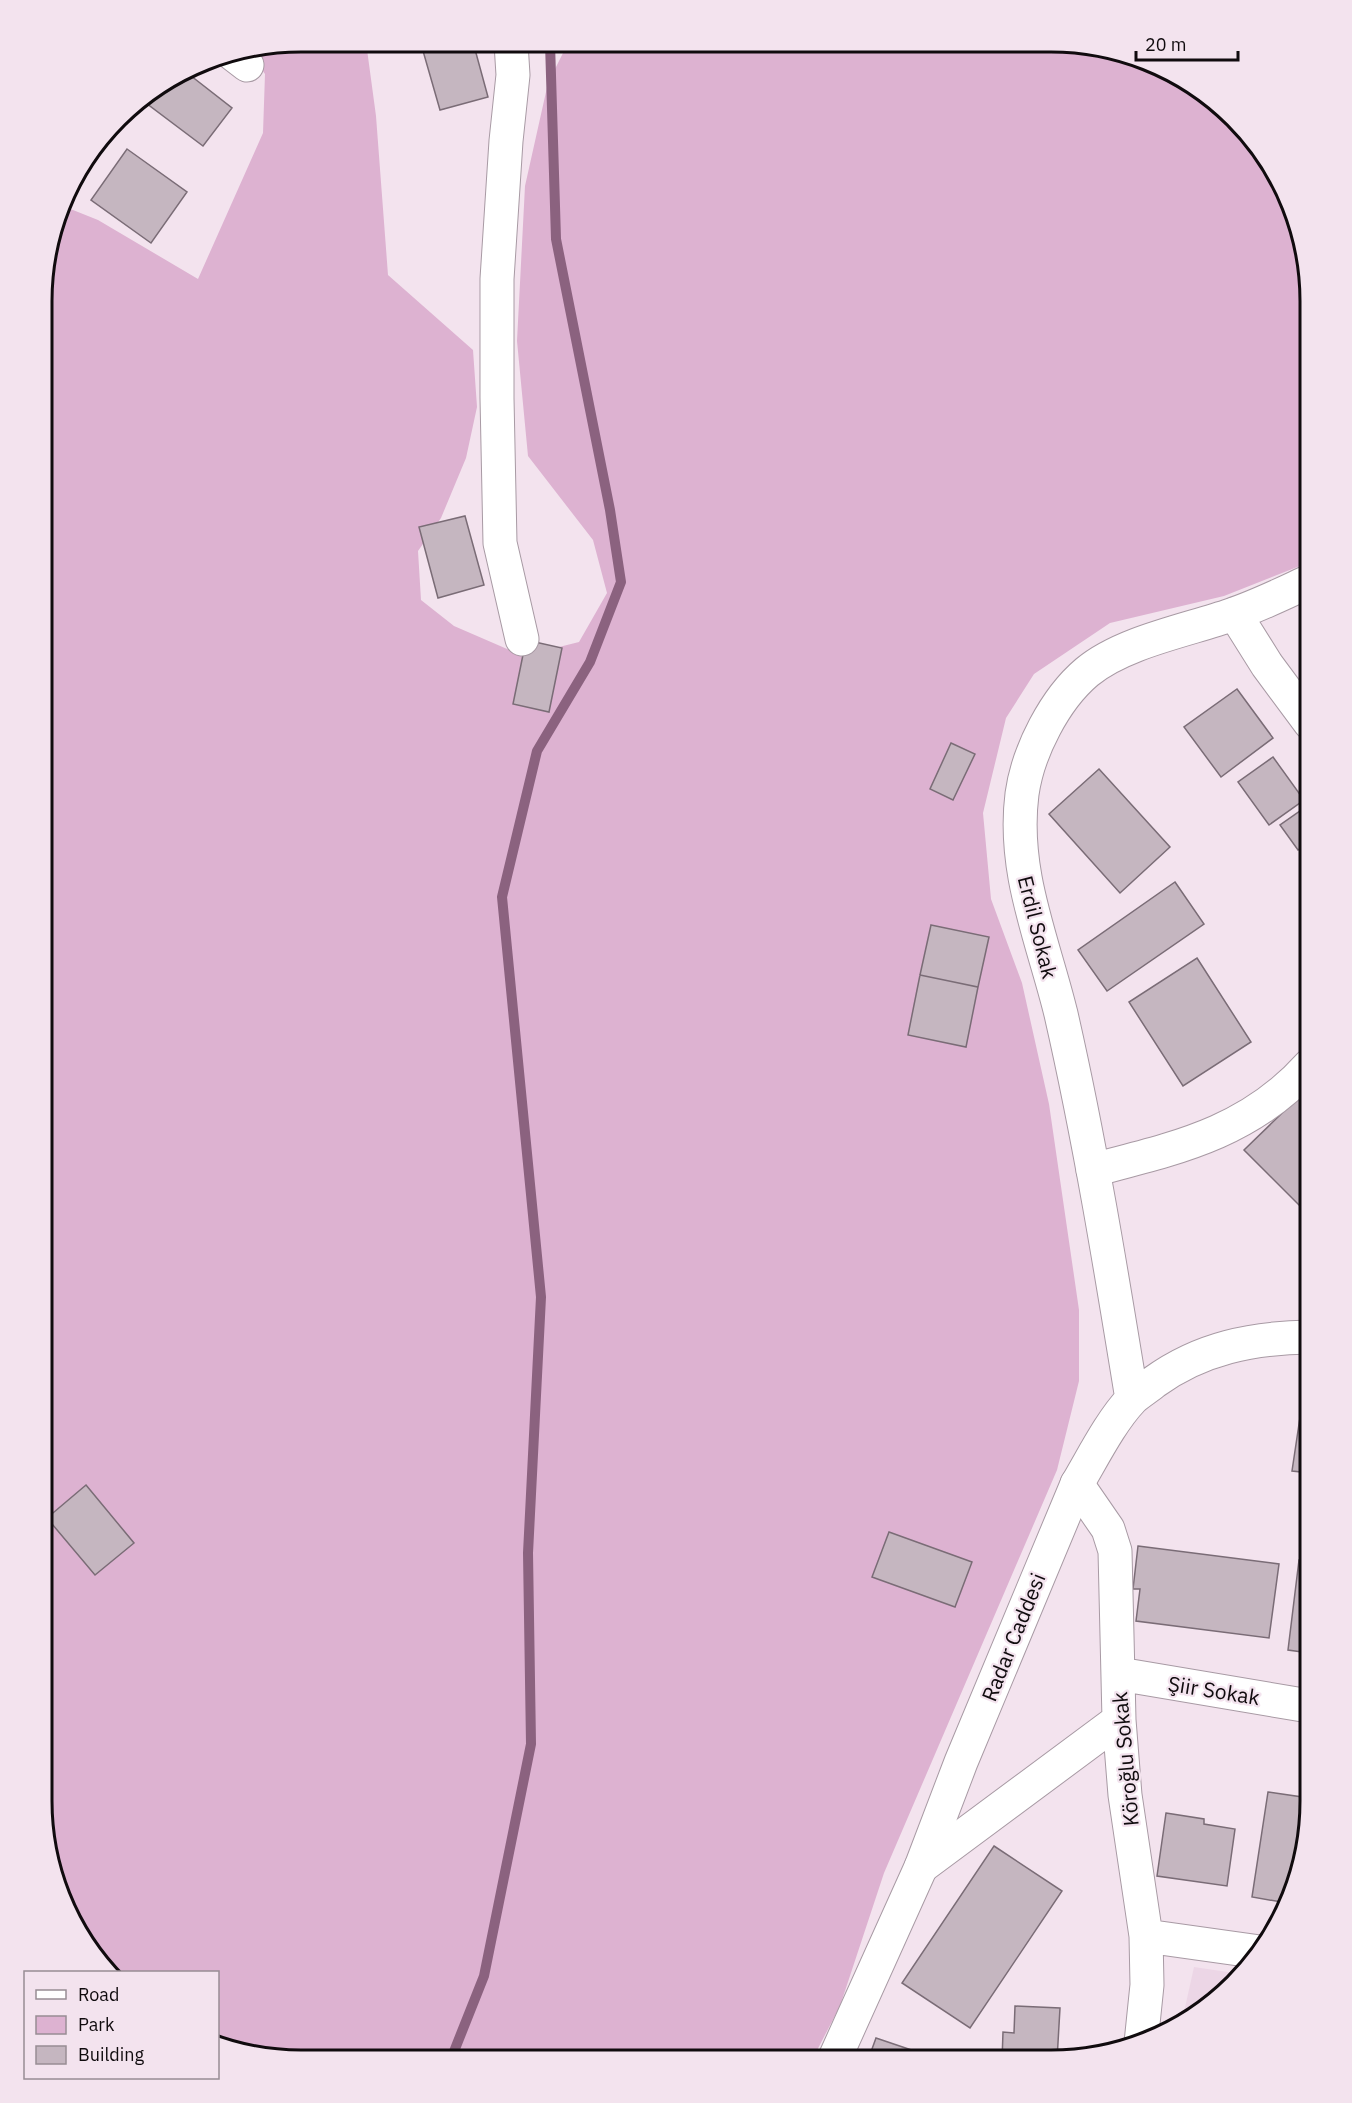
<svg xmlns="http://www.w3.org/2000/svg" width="1352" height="2103" font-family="'IBM Plex Sans',sans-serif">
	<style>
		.built { fill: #ecd6e6 }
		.green { fill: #ddb2d1 }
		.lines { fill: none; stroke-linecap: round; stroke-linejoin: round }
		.stream { stroke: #8b627f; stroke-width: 10 }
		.building { fill: #c5b6c0; stroke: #7a6c76; stroke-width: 1.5 }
		.street-casing { stroke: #a89aa4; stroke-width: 35 }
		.secondary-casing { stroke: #a89aa4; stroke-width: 35 }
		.street { stroke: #fff; stroke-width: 33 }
		.secondary { stroke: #fff; stroke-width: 33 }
		.labels { text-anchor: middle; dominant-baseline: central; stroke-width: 4.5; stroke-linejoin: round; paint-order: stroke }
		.street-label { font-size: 21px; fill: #100b0e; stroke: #f3e3ee }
		.rim { fill: none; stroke: #100b0e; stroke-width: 3 }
	</style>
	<rect width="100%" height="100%" fill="#f3e3ee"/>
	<path class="built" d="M1194,1967L1241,1974L1221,1997L1182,2021Z"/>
	<path class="green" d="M302,42H366L376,116L388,275L473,350L477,407L466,458L441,518L418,551L421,600L454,626L523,656L579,642L607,593L593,540L528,456L517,341L525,186L548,83L568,43L1084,44L1149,62L1208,96L1256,143L1290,202L1310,302V562L1224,596L1110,623L1034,674L1006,718L983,813L991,899L1022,983L1049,1104L1079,1310V1381L1057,1470L884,1873L840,2006L812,2060L268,2059L218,2045V1972H109L96,1960L62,1901L48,1830V1623L42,1584L44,268L63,206L98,220L198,279L263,133L265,74L249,52Z"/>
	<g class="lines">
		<path class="stream" d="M451,2059L484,1976L531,1744L528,1553L541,1297L502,897L537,751L590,662L621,582L610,510L556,239L550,43"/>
	</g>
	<path class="building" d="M425,42H473L488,97L440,110L421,44Z
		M186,72L232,108L203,146L142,100Z
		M127,149L187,192L151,243L91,200Z
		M465,516L484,585L438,598L419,527Z
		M526,640L562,648L549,712L513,704Z
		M1237,689L1273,738L1221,777L1184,727Z
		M951,743L975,754L953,800L930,789Z
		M1273,757L1304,800L1269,825L1238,782Z
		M1099,769L1170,847L1120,893L1049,814Z
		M1310,804V842L1298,850L1280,825Z
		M1175,882L1204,924L1107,991L1078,950Z
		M931,925L989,937L978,987L920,975Z
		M1197,958L1251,1042L1183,1086L1129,1002Z
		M920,975L978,987L966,1047L908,1035Z
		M1310,1086V1216L1244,1150Z
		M1302,1404L1310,1405V1473L1292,1471Z
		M86,1485L134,1543L95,1575L47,1518Z
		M889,1532L972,1562L955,1607L872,1577Z
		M1138,1546L1279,1564L1269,1638L1136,1621L1140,1589H1133Z
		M1299,1560L1310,1561L1309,1653L1288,1650Z
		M1268,1792L1309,1798V1818L1296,1885L1287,1903L1252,1897Z
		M1166,1813L1204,1819V1824L1235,1829L1227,1886L1157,1876Z
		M994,1846L1062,1891L970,2028L902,1983Z
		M1015,2006L1060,2008L1057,2060L1002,2061L1003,2032L1014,2033Z
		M876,2038L944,2061L868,2060Z"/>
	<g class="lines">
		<defs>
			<path id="street" d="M511,43L513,75L506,141L497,279V398L500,543L522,639
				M234,55L247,65
				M1235,614L1267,665L1310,723
				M1093,1170C1177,1148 1249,1133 1310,1065
				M1077,1484L1108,1529L1115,1551L1119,1720L1125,1795L1146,1936L1147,1985L1141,2043
				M1119,1674L1309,1706
				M921,1867L1119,1720
				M1146,1936L1260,1952"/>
			<path id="secondary" d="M1132,1399C1111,1270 1090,1141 1061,1014C1043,940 1012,872 1022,794C1028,751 1055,699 1087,672C1123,642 1188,630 1231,615C1258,606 1284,593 1310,581
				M834,2060L921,1867L961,1762L1077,1484C1093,1457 1111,1421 1132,1399C1138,1393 1147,1388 1154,1382C1201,1348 1252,1338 1310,1337"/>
		</defs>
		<use href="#street" class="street-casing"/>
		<use href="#secondary" class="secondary-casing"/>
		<use href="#street" class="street"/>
		<use href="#secondary" class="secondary"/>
	</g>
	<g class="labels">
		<g class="street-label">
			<text transform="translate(1038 927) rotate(76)">Erdil Sokak</text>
			<text transform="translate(1013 1637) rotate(-68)">Radar Caddesi</text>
			<text transform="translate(1214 1690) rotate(9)">Şiir Sokak</text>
			<text transform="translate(1125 1759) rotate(-95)">Köroğlu Sokak</text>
		</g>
	</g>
	<path d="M0 0H1352V2103H0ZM301 52H1051A249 249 0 0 1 1300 301V1801A249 249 0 0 1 1051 2050H301A249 249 0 0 1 52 1801V301A249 249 0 0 1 301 52Z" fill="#f3e3ee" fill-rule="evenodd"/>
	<path class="rim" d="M301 52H1051A249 249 0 0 1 1300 301V1801A249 249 0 0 1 1051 2050H301A249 249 0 0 1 52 1801V301A249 249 0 0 1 301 52Z"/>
	<rect x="24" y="1971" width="195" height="108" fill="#f3e3ee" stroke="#988d94" stroke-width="1.5"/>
	<rect x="36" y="1990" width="30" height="9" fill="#ffffff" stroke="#988d94" stroke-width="1.5"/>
	<text x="78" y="2001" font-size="18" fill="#100b0e">Road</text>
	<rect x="36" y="2016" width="30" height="18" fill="#ddb2d1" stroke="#988d94" stroke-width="1.5"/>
	<text x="78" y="2031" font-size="18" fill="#100b0e">Park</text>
	<rect x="36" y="2046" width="30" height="18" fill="#c5b6c0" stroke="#988d94" stroke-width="1.5"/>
	<text x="78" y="2061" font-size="18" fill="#100b0e">Building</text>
	<path d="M1136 51v9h102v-9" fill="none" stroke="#100b0e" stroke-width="3"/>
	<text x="1145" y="51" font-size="18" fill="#100b0e" stroke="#f3e3ee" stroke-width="4.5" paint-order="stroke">20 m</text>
</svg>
